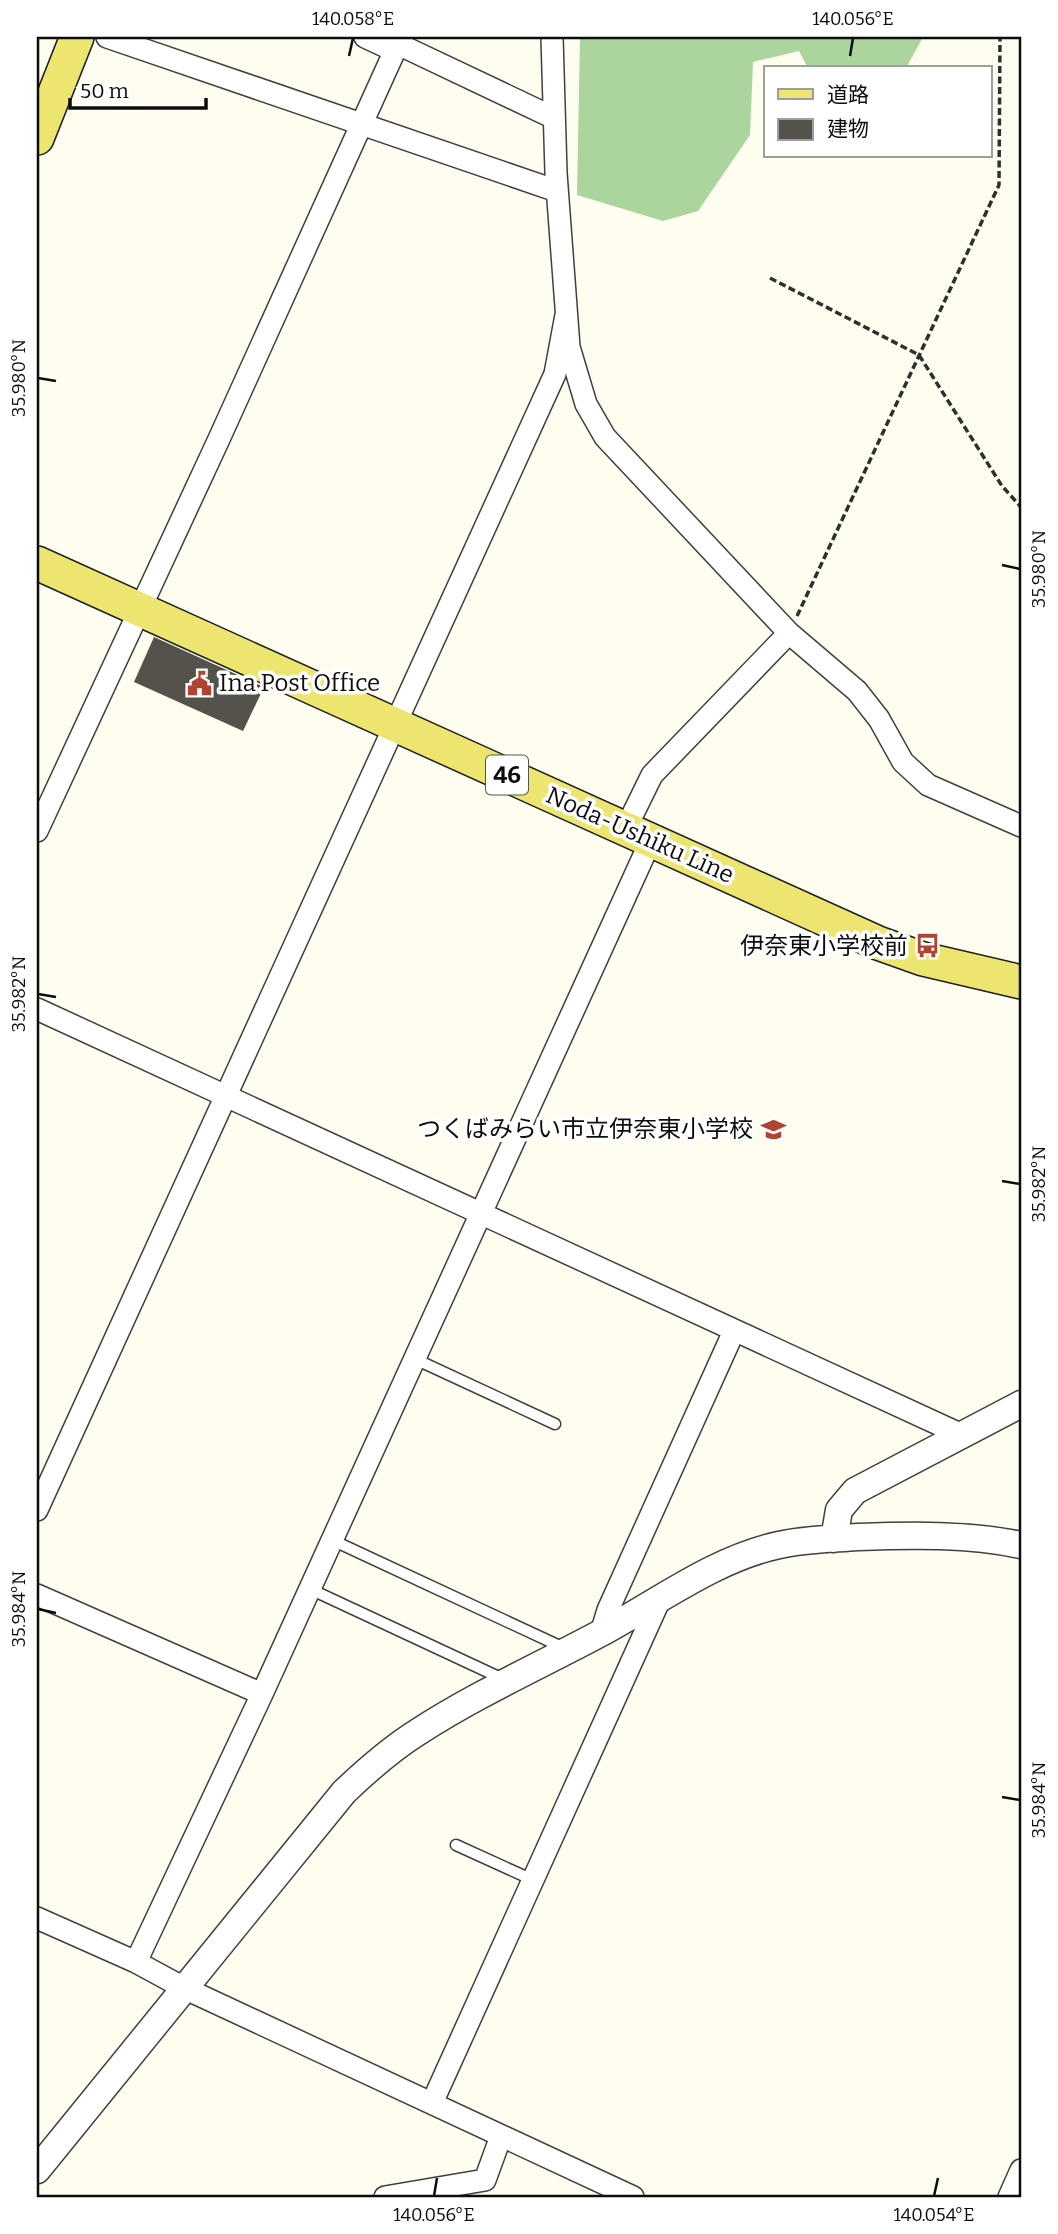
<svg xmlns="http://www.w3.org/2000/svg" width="1058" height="2234" font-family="Bitter,'Noto Sans JP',serif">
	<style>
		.forest { fill: #abd59c }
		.building { fill: #55514b }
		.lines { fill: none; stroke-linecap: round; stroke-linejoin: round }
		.service-casing { stroke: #404040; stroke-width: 13 }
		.minor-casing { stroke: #404040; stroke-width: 24 }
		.tertiary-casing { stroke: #404040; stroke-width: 29 }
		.primary-casing { stroke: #1e1e1e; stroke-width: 36 }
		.path { stroke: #2f2f2f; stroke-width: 3.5; stroke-dasharray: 7 3.5; stroke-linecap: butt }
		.service { stroke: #fff; stroke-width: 10 }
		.minor { stroke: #fff; stroke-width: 21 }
		.tertiary { stroke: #fff; stroke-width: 26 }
		.primary { stroke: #ece670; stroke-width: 33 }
		.ticks { fill: none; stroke: #0d0d0d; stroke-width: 2.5 }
		.labels { text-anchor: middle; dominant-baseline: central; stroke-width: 7; stroke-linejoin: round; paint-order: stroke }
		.shield { fill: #fff; stroke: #565656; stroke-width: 2 }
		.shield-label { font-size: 23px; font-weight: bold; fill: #0d0d0d }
		.poi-label { font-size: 24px; fill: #0d0d0d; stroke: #fff; text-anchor: end }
		.street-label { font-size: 24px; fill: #0d0d0d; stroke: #fff }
		.neatline { fill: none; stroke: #0d0d0d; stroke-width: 2.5 }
		.ticks-label { font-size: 18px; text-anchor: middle; fill: #0d0d0d }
	</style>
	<rect width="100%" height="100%" fill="#fefdef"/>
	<path class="forest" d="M580,37H923L906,68H808L799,51L753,62L750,135L698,211L663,221L577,195Z"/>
	<path class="building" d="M154,637L264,687L243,731L134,682Z"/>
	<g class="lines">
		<defs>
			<path id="service" d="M415,1359L555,1424
				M332,1540L564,1648
				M310,1589L503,1679
				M456,1845L533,1880"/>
			<path id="minor" d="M107,37L557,191
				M365,37L395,51
				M552,37L556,173L569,347L586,404L605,437L789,633L857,691L879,719L903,762L928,785L1021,826
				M398,44L554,118
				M626,828L652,775L789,633
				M37,831L219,439L401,37
				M37,1009L962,1435
				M37,1510L555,374L566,315
				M37,1595L262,1694
				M601,1633L608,1610L734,1331
				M37,1918L136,1962L184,1988L633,2197
				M136,1962L262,1694L651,840
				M432,2103L660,1599
				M385,2197L485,2180L501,2136
				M1009,2197L1021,2170"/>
			<path id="tertiary" d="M834,1539L839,1510L855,1491L1021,1404
				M37,2170L344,1792C367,1770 391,1749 418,1732C475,1695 539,1666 599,1634C657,1603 714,1559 779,1545C805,1539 831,1539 858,1537C912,1535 968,1534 1021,1545"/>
			<path id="primary" d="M37,138L77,37
				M37,563L878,943L923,959L1021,982"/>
		</defs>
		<use href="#service" class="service-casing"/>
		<use href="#minor" class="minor-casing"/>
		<use href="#tertiary" class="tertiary-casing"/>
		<use href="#primary" class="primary-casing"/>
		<path class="path" d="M770,278L919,355L1002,486L1021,507
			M797,616L999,185L1000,37"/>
		<use href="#service" class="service"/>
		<use href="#minor" class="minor"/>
		<use href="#tertiary" class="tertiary"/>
		<use href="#primary" class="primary"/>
	</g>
	<path class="ticks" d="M349,56L353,38M850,56L853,38M38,378L56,381M1002,565L1020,569M38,994L56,997M1002,1181L1020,1184M38,1609L56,1613M1002,1797L1020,1800M434,2196L437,2178M934,2196L938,2178"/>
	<defs>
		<symbol id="civic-bare" viewBox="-9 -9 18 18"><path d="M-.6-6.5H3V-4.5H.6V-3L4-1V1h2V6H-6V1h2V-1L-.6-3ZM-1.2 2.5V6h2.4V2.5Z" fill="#b14431" stroke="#fff" stroke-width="2.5" paint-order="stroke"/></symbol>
		<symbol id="bus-bare" viewBox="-9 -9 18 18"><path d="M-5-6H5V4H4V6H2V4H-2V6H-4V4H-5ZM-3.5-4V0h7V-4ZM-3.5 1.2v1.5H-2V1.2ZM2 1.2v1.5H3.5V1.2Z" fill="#b14431" stroke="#fff" stroke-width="2.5" paint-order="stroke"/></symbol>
		<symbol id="school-bare" viewBox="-9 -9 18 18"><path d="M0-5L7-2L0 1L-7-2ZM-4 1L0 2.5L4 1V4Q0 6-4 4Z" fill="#b14431" stroke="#fff" stroke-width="2.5" paint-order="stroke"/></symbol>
	</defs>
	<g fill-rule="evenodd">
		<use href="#civic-bare" x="182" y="666" width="35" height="35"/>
		<use href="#bus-bare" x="910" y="928" width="35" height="35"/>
		<use href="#school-bare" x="756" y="1112" width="35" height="35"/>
	</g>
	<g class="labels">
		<rect class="shield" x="486" y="755.5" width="42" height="39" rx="5"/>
		<g class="shield-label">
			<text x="507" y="775">46</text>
		</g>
		<g class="poi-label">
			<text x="219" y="683" text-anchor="start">Ina Post Office</text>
			<text x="908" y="946">伊奈東小学校前</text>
			<text x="753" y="1129">つくばみらい市立伊奈東小学校</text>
		</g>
		<g class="street-label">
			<text transform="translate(640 835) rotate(24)">Noda-Ushiku Line</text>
		</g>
	</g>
	<rect width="1058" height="2234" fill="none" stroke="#ffffff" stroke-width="77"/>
	<rect x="764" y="66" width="228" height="91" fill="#ffffff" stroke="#9e9e9e" stroke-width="2"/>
	<rect x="778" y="89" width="35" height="10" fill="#ece670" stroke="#9e9e9e" stroke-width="2"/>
	<text x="827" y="102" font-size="21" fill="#0d0d0d">道路</text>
	<rect x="778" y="119" width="35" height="21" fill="#55514b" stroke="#9e9e9e" stroke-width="2"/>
	<text x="827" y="136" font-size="21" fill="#0d0d0d">建物</text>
	<path d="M70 98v10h136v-10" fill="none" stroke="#0d0d0d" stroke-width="3.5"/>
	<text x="80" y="98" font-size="21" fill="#0d0d0d" stroke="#ffffff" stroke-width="5" paint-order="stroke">50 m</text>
	<rect x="38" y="38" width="982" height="2158" class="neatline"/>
	<g class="ticks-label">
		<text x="353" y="25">140.058°E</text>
		<text x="853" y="25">140.056°E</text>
		<text transform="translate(19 378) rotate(-90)" y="6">35.980°N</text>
		<text transform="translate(1039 569) rotate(-90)" y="6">35.980°N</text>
		<text transform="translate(19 994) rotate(-90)" y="6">35.982°N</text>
		<text transform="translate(1039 1184) rotate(-90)" y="6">35.982°N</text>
		<text transform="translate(19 1609) rotate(-90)" y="6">35.984°N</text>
		<text transform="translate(1039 1800) rotate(-90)" y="6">35.984°N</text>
		<text x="434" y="2221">140.056°E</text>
		<text x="934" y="2221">140.054°E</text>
	</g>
</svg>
